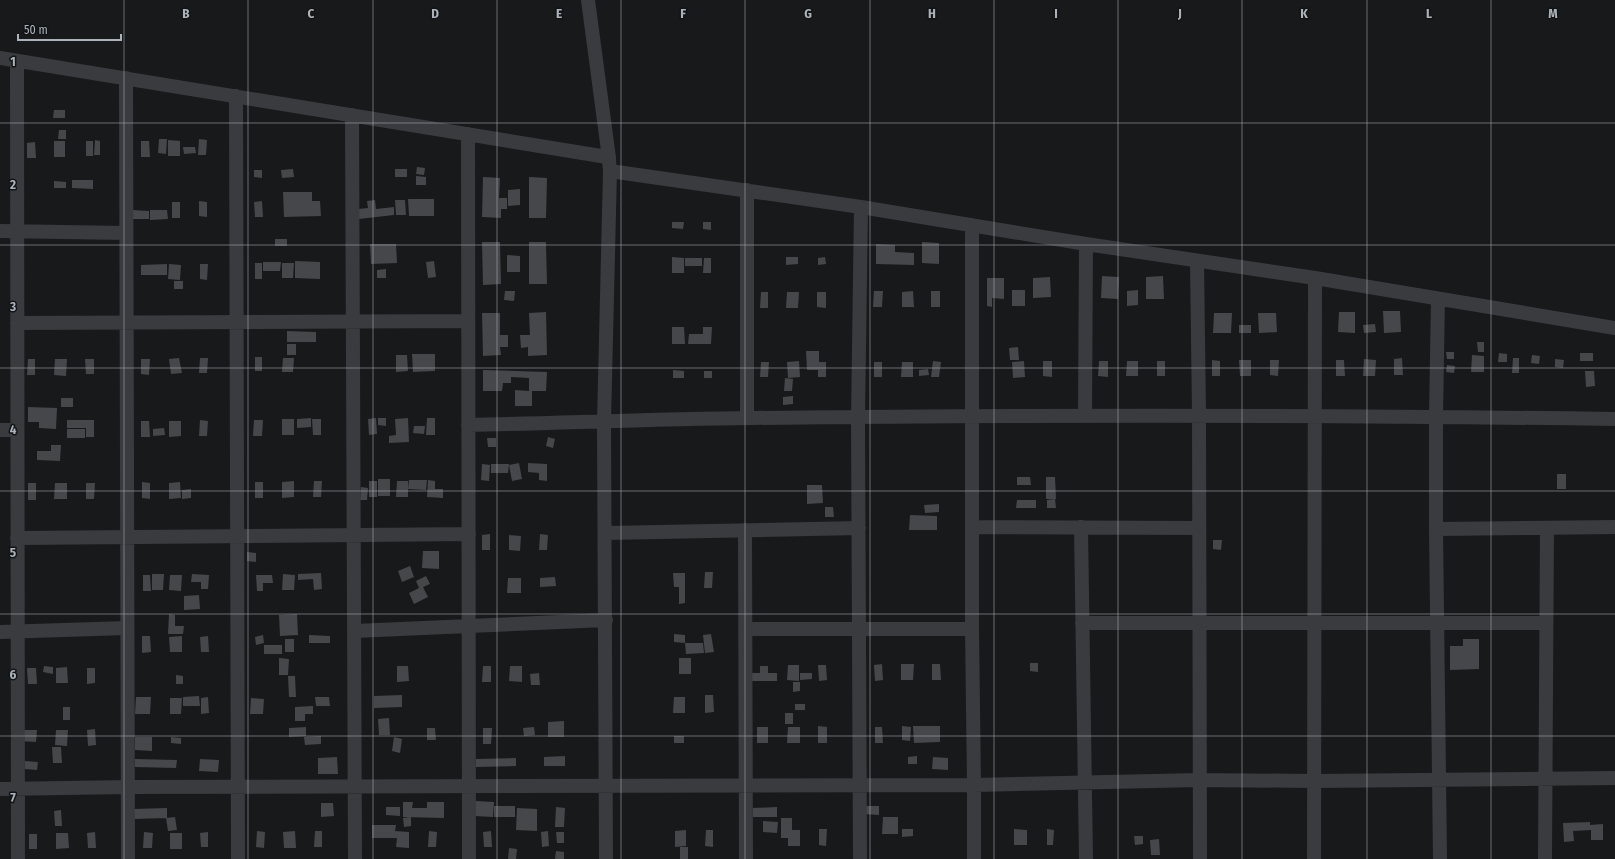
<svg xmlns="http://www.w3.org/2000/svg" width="1615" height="859" font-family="'Fira Sans Condensed',sans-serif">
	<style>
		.building { fill: #45474a }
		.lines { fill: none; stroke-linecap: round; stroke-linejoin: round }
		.minor { stroke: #393b3f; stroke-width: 14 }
		.grid { fill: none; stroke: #abb2b9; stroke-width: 1; stroke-opacity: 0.55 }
		.grid-label { font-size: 13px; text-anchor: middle; font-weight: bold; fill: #abb2b9; stroke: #131415; stroke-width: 3; stroke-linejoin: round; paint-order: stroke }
	</style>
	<rect width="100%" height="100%" fill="#18191a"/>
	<path class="building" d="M54,110H65V118H53Z
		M59,130H66V139H58Z
		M159,139H167L166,154L158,153Z
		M199,139L207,140L206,155H198Z
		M95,140L100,141V155H94Z
		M168,140L180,141V156H168Z
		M54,141H65V157H54Z
		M86,141H93V156H86Z
		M141,141H149L150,157H141Z
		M35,142L36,158H27V143Z
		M183,147H195L196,153L184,154Z
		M417,167L425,168L424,175L416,174Z
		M293,169L294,177L282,178L281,170Z
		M395,169H407V177H395Z
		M254,170H262V178L254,177Z
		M416,176L426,177V185H416Z
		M483,177L500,178L499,198H507V209H501V218L482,217Z
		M529,177L547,178L546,218H529Z
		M72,180H93V189L72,188Z
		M54,181L66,182V188H54Z
		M520,189V205L508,206V190Z
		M283,192H312V201H320L321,216L284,217Z
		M408,199H434V216H409Z
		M375,200L376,209L394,207V215L359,219L358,209L368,208L367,201Z
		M395,200H405L406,215H396Z
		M199,201L207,202V217L199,216Z
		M262,201L263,217H255L254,202Z
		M172,202H180V218H172Z
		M133,210L149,211V219H132Z
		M150,210H167L168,219L150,220Z
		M672,222H684L683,229L672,228Z
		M703,222H711V230L703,229Z
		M275,239H287V246H275Z
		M482,242H500L501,284L483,285Z
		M529,242H546L547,284H529Z
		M922,242L939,243V264L922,263Z
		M370,244H396L397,263L371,264Z
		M876,244L895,245V252L914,253V265L876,264Z
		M507,255L520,256V272H507Z
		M672,257L684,258V273H672Z
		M786,257H798V264L786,265Z
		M825,257L826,264L818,265V258Z
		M685,258H702V266H685Z
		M704,258H711V273H703Z
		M295,261L320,262V279L295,278Z
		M434,261L436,277L428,278L426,262Z
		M263,262H281L280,271H263Z
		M255,263H262V279H255Z
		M282,263H294L293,278H282Z
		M167,264V275H141V265Z
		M169,264L181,265L180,280L168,279Z
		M200,264H208L207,280L200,279Z
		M386,269V278H377V270Z
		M1102,276L1119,277L1118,299L1101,298Z
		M1163,276L1164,299H1146V277Z
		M1050,277L1051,297L1033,298V278Z
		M987,278H1004V299L992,298V307L987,306Z
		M174,281H183V289H174Z
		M1012,290H1025V306H1012Z
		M1138,290V305L1127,306V291Z
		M505,291H515L514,301L504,300Z
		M874,291H883L882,307H873Z
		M913,291L914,307H902V292Z
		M931,291H940V307H931Z
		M761,292H768V308H760Z
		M787,292H799L798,308H786Z
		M817,292H826V308L817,307Z
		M1383,311H1400L1401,332L1384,333Z
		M546,312L547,355L528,356V347L521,348L520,335H530L529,313Z
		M1339,312H1355V333L1338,332Z
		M482,313H500V335H508V347H500L501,355L483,356Z
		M1214,313H1232L1231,333H1213Z
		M1258,313H1276L1277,332L1259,333Z
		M1375,324L1376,332L1364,333L1363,325Z
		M1239,325H1251V333H1239Z
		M672,327H684L685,344H672Z
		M703,327H712L711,344H688L689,334H703Z
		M287,331L316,332V342H287Z
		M1477,342H1484V352H1478Z
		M287,344H296V355H287Z
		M1018,347L1019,360H1010L1009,348Z
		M806,351H819V362H826V377H818V370H807Z
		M1446,352H1454V359H1447Z
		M1499,353L1507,354V362H1498Z
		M1580,353H1593V361H1580Z
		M412,354H435V371L413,372Z
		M396,355H407L408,371L396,372Z
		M1472,355L1484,356V372H1471Z
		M1532,355L1540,356L1539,364L1531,363Z
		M255,357H262V371H255Z
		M179,358L182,373L171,374L169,359Z
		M200,358H208L207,373H199Z
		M283,358H294L293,372H282Z
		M1402,358L1403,375H1394V359Z
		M1513,358H1519V373H1512Z
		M28,359H35V375H27Z
		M55,359H67L66,376L54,375Z
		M85,359H94V374H86Z
		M141,359H150L149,375L141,374Z
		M1364,359L1376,360L1375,376H1363Z
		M1555,359L1564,360L1563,368L1555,367Z
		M1212,360L1220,361V376H1212Z
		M1239,360H1251V376H1240Z
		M1270,360H1279L1278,376L1270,375Z
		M1336,360H1344L1345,376H1336Z
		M799,361L800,377L788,378L787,362Z
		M933,361L941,362L939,377H931Z
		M1024,361L1025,377L1013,378L1012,362Z
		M1043,361H1052V377L1043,376Z
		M1099,361H1108V377L1098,376Z
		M1127,361H1138V376H1126Z
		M1157,361H1165V376H1157Z
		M761,362H769L768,377H760Z
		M874,362H882V377H874Z
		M902,362H913V377H901Z
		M1447,365L1455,366L1454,373L1446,372Z
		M928,369L929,375L919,376V370Z
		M483,370L547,372L546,391H532V406H515V390L529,391V378L511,377V383H503L502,391H483Z
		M673,370L684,371V378H673Z
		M704,371H712V378H704Z
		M1585,371H1594L1595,386L1586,387Z
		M785,378L793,379L792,391H784Z
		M793,396V404L783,405V397Z
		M61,398H73V407H61Z
		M28,407L57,408L56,429L39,428V422H28Z
		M311,418V427L297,428V419Z
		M376,418L377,434L369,435L368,419Z
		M378,418H386V426L378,425Z
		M408,418L409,442L389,443V436L396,435L395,419Z
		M427,418H435V435H426Z
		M282,419H294V435H282Z
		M312,419H321V435H313Z
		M67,420H94V437H86V428H67Z
		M200,420L208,421L207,436H199Z
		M254,420H263L262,436H253Z
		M141,421H149L150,437H141Z
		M169,421H181V436L169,437Z
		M414,426H425L424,434L413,433Z
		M164,428L165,435L153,436V429Z
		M67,429H85V438H67Z
		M548,437L555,439L553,448L546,446Z
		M487,438H496V447H488Z
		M51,445H61L60,461L37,460V451H51Z
		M519,463L522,479L512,481L509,465Z
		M528,463L547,464V481L539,480V473L528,472Z
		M482,464L490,465L489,481L481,480Z
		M491,464H509L508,473H491Z
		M1557,474H1566V489H1557Z
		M1017,477H1030L1031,485H1017Z
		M1046,477H1055L1056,499H1046Z
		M378,479H390V496H378Z
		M409,480H427L426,490L408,489Z
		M428,480L435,481V489H443V498L427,497Z
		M294,481V497L282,498V482Z
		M314,481H322L321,497H313Z
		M369,481H377V497H369Z
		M397,481H408V497H396Z
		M142,482L150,483V499L142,498Z
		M180,482L181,498L169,499V483Z
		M255,482H263V498H255Z
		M28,483H36V500H28Z
		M55,483H67V499H54Z
		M86,483H95L94,499H86Z
		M807,485H822L823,503L807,504Z
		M361,487L368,488L367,500H360Z
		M191,489V498L182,499V490Z
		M1055,499L1056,508H1047V500Z
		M1017,500H1036V508H1016Z
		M939,504V512L925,513L924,505Z
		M825,507H833L834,517H825Z
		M910,515L937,516V530H909Z
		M490,534V550H482V535Z
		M540,534L548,535L547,550H539Z
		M509,535L521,536L520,551L509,550Z
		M1213,540H1222L1221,550L1213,549Z
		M423,551H439V569L422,568Z
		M247,552L256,553V562L247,561Z
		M410,566L414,577L402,582L398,571Z
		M705,572H713L712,588H704Z
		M321,573L322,589L314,590L313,579L298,580V574Z
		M673,573H685V603L679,604V587H674Z
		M152,574H164L163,590H152Z
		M192,574L209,575L208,589H201V582H191Z
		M283,574L295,575L294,590H282Z
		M143,575H150L151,591H143Z
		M170,575H182L181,591L169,590Z
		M256,575H272L273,583H263V591H257Z
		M426,576L430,584L423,587L428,597L414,604L409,593L419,588L416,581Z
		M555,577L556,586L540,587V578Z
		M508,578H521V593H507Z
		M199,595L200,609L184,610V596Z
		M169,614L175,615V626H184L183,634H168Z
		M297,614L298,635L280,636L279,615Z
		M674,634L685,635V643L674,642Z
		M711,634L714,652L705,653L703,635Z
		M263,635L264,643L256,645L255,637Z
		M309,635L330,636V643H309Z
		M142,636H150L151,652L142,653Z
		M182,636V652H170L169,637Z
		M208,636L209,652H201L200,637Z
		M285,639H294V652H285Z
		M1463,639H1479V669L1450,670V646H1463Z
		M685,643H703L704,653L686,654Z
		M264,645H282V654H264Z
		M279,658L289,659L288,675H279Z
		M679,658H691V674H679Z
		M1030,663H1038V672L1030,671Z
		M882,664L883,680L875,681L874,665Z
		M901,664H914L913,680H901Z
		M932,664H940L941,680H932Z
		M788,665H799V681L787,680Z
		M818,665H826L827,680L819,681Z
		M44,666L53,667V674L43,672Z
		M397,666H408L409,681L397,682Z
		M483,666H491V682H482Z
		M510,666H522V682L509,681Z
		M760,666H768V673H777V681H752V673H760Z
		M67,667L68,683H56V668Z
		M27,668H36L37,684H28Z
		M87,668H95V683L87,684Z
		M539,673L540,685H531L530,674Z
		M800,673H812V679L800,680Z
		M176,675L183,676V684H176Z
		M288,676H295L296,697H289Z
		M793,682H800V691L793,692Z
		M402,695V707L374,708V696Z
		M705,695H713L714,712L705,713Z
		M199,696L200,706H183V697Z
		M136,697H151L150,714H135Z
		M208,697L209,713L201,714V698Z
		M315,697H329L330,706H316Z
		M674,697H685V713H673Z
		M170,698H182L181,714H170Z
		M251,698L264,699L263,714H250Z
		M795,704H805V710H795Z
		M313,706V714H305V721H295V707Z
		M63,707H70V720H63Z
		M785,713H793V724H785Z
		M389,718L390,735H379L378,719Z
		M564,721V737H548V722Z
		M818,726L827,727V743H818Z
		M902,726L911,727L910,741L902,740Z
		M913,726H940V742L914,743Z
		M306,727V736L289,737V728Z
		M534,727L535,735L524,736L523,728Z
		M757,727H768V743H757Z
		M788,727H800V743H787Z
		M875,727H882L883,743H875Z
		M427,728H435L436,740H427Z
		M483,728H492L491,744H483Z
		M95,729L96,745L88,746L87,730Z
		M19,730H37L36,742L19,741Z
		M56,730H68L67,746L55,745Z
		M321,736V744L305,745L304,737Z
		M674,736H684V743H674Z
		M135,737H152V751L135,750Z
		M171,737L181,738V744L171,743Z
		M394,737L402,739L400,753L392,751Z
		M52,747H61L62,763H53Z
		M565,756V766H544V757Z
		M917,756V764H908V757Z
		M337,757L338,774H318V758Z
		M933,757L948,758V770L932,769Z
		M516,758V766L476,767V759Z
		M135,759L177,760L176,768L135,767Z
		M200,759L219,760L218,772L199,771Z
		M25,761L38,762L37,770L25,769Z
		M475,801L494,802L493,817L475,816Z
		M403,802H413L412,808H427V802H444V818L403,817Z
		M321,803H333L334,816L321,817Z
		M494,806H515V817H494Z
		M864,806H879V815L864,814Z
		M386,807H400V816L386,815Z
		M556,807L565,808L564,827H555Z
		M777,807V817H753V808Z
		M167,808V818L133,819V809Z
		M517,808L537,809V831L516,830Z
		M61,810L62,826H55L54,811Z
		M175,817L177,830L168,831L166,818Z
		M411,817V826L404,827L403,818Z
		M883,817H898V834H882Z
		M781,818H792V830H800V846H788V838H781Z
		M763,821L778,822L777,833L763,832Z
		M1590,822V825L1603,824V840H1591V830L1573,831L1574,841L1564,842L1563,823Z
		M372,825H396L395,831L409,832V848L396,847L397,838H372Z
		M819,829H827L826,846L819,845Z
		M902,829H913V836L902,837Z
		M1014,829L1027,830V845H1014Z
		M1047,829L1054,830L1053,845H1047Z
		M686,830V846L675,847V831Z
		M706,830H713V847L705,846Z
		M257,831L265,832L264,848L256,847Z
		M295,831L296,848H284L283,832Z
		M315,831H322V847H314Z
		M429,831L437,832L436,847H428Z
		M491,831L492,847H484L483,832Z
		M548,831L549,846L542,847L541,832Z
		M95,832L96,848H88L87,833Z
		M144,832L153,833L152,848H143Z
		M208,832V847H201L200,833Z
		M556,832H564V843H557Z
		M56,833H68L69,848L56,849Z
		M170,833H182V849H170Z
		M29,834H37V849H29Z
		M1134,836H1143V844L1135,845Z
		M1159,839L1160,855H1151L1150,840Z
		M680,847H688V859H680Z
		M509,848L517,849L516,859H508Z
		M556,851L564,852V859H555Z"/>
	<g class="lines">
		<path class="minor" d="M588,0L609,158
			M0,58L607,157L609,160L610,171L604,422L606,859
			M17,61L18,859
			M126,78L128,859
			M236,96L238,859
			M352,115L355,859
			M468,134L469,859
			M610,171L861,207L1086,244L1315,278L1615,328
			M747,190V418
			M972,225V629L974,785V859
			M0,231L126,233
			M1197,261L1199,415L1200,859
			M1438,299L1436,416V529L1440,859
			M17,323L468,321
			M1085,416L1086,244
			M468,425C562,423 657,419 751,418C1039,415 1327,415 1615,419
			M0,430H17
			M972,527L1199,528
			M1081,527L1086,859
			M1436,529L1615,527
			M745,530L746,859
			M606,533L859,528
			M17,538L469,534
			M1082,623H1546
			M745,629H972
			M354,631L606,620
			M0,632L127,628
			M0,789L128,787L974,785L1199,780L1315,781L1615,778
			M860,859L858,418L861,207
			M1314,859L1315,278
			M1545,859L1547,528"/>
	</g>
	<path class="grid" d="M124,0V859M248,0V859M373,0V859M497,0V859M621,0V859M745,0V859M870,0V859M994,0V859M1118,0V859M1242,0V859M1367,0V859M1491,0V859M0,123H1615M0,245H1615M0,368H1615M0,491H1615M0,614H1615M0,736H1615"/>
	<g class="grid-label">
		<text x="186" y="18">B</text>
		<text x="311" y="18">C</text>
		<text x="435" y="18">D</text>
		<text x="559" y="18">E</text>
		<text x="683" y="18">F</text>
		<text x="808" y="18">G</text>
		<text x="932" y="18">H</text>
		<text x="1056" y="18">I</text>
		<text x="1180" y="18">J</text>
		<text x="1304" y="18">K</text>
		<text x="1429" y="18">L</text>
		<text x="1553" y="18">M</text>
		<text x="13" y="66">1</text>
		<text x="13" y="189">2</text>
		<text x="13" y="311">3</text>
		<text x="13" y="434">4</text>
		<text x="13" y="557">5</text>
		<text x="13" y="679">6</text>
		<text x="13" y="802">7</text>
	</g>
	<path d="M18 34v6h103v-6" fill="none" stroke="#abb2b9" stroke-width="2"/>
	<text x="24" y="34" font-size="12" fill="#abb2b9" stroke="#131415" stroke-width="3" paint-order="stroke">50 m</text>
</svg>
